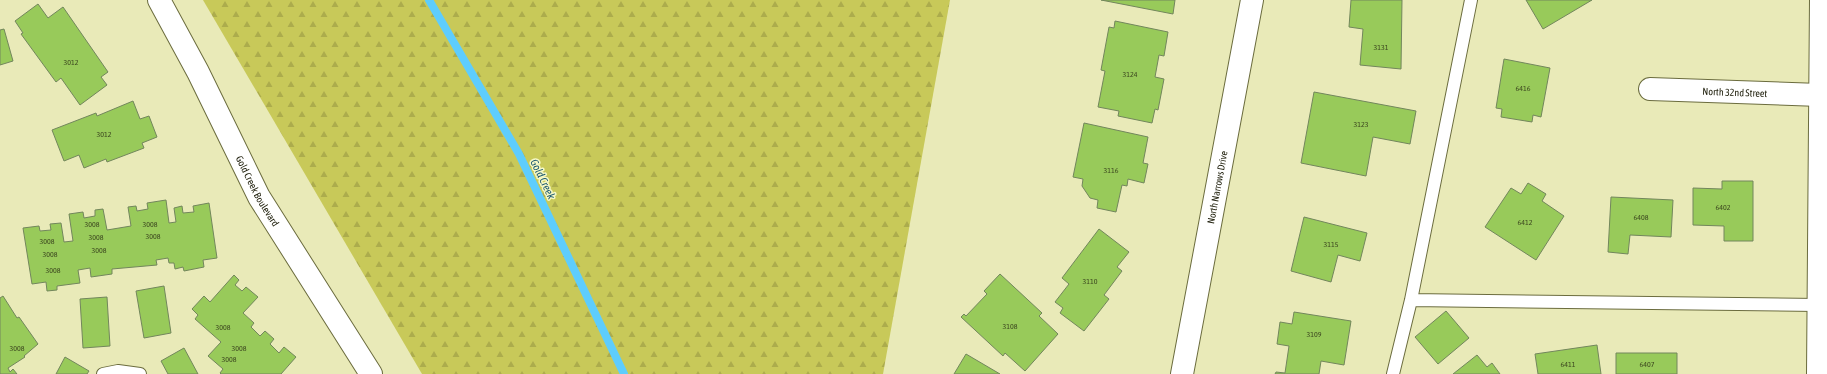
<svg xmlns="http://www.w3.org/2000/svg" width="1827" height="374" font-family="'Asap Condensed',sans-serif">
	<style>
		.forest { fill: url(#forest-firs) }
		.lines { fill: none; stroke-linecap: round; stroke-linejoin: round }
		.stream { stroke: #5ecdfd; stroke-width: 8 }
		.building { fill: #98ca5a; stroke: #72865c }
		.lane-casing { stroke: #6b6c3e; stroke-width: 14 }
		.street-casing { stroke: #6b6c3e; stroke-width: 24 }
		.secondary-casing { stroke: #6b6c3e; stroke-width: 24 }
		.lane { stroke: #fff; stroke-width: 12 }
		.street { stroke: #fff; stroke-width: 22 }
		.secondary { stroke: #fff; stroke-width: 22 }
		.labels { text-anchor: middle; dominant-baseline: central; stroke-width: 3; stroke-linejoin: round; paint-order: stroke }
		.number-label { font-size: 8px; fill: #404d22 }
		.street-label { font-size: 10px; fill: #232310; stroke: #f6f8c5 }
		.water-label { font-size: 11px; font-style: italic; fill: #1b5870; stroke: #f6f8c5 }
	</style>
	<defs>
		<pattern id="forest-firs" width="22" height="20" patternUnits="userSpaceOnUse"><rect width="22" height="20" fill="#c8c959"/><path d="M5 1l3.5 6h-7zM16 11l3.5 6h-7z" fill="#acac4c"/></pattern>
	</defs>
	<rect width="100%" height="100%" fill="#e9eab8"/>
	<path class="forest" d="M203,0H950L883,374H422Z"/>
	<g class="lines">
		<path class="stream" d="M429,0L519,154L624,374"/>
	</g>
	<path class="building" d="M1101,0H1175L1173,14Z
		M1351,0H1402L1401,69L1360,65L1363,29L1349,27Z
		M1526,0H1592L1543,29Z
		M38,4L48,18L63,7L108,72L101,77L107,85L80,105L61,78L56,82L21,34L23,33L15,21Z
		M1115,21L1168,32L1164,56L1159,55L1155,77L1164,79L1158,110L1155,109L1152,123L1118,116L1119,111L1098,107L1105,71L1101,70L1109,27L1114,28Z
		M4,29L13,61L0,65V30Z
		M1504,59L1550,68L1541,117L1533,115L1532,122L1501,117L1502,109L1496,108Z
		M1314,92L1416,111L1410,144L1373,137L1366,176L1301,163Z
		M133,101L140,119L149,116L157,137L142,143L144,148L107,162L106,159L84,168L79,155L64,161L52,130L96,113L97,116Z
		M1084,123L1148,137L1143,163L1148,164L1144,183L1128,179L1127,186L1122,185L1116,212L1097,208L1098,200L1090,198L1082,186L1083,179L1073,177Z
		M1722,181H1753V241H1724V226L1693,225V188L1722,189Z
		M1528,183L1546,194L1542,201L1564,216L1536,260L1485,227L1511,188L1521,194Z
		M1611,197L1673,200L1671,237L1630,235L1628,254L1608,252Z
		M166,200L169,223L176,222L174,208L182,206L183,213L194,212L193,206L209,203L217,258L203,260L204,267L184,271L183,267L175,269L174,263H169L168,258L156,260L157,265L112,269V274L91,277L90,268L78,270L80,283L57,286V290L47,291L46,282L32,284L23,228L39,226L40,231L51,230L50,224L61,223L64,242L73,241L69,214L83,212L84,218L95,216V210L103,209L107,230L131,226L128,207L136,206L137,211L148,209L147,203Z
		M1304,217L1367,233L1360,261L1338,255L1331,282L1291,271Z
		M1099,229L1129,252L1117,267L1122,271L1104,295L1109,299L1084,331L1060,313L1063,308L1055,302L1069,284L1062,278Z
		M1000,274L1042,313L1039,316L1058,334L1025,371L1005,353L1003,356L961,317L964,314L966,316L987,294L984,291Z
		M234,275L239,280L235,285L242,291L246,287L258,297L243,313L254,323L251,327L260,336L265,331L274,339L270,344L279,353L284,347L296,357L281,374H221L220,373L223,369L208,356L221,342L195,319L198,315L192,309L204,296L210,302Z
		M164,286L171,333L144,338L136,291Z
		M3,296L17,318L19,317L38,344L24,356L25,357L8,368L10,372L13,369L17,374H0V298Z
		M107,297L110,346L83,348L80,299Z
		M1446,311L1469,338L1438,364L1415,337Z
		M1294,312L1351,321L1344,365L1321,361L1319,374H1275L1276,372L1285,373L1289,346L1277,344L1280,322L1292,324Z
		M1597,345L1601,374H1538L1535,354Z
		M184,348L198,374H168L161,361Z
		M1616,353H1677V374H1616Z
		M966,354L1000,374H954Z
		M1477,355L1487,367L1492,363L1500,374H1453Z
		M65,357L89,371L87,374H56Z"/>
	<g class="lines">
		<defs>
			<path id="lane" d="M1411,300L1818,305
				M103,374L118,371L140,374
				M1393,374L1411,300L1471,0"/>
			<g id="street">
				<path id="s1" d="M159,0L198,72L259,197L371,374"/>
				<path id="s2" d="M1650,89L1820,95"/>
				<path d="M1818,374L1821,0"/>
			</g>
			<g id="secondary">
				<path id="s3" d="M1182,374L1252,0"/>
			</g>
		</defs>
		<use href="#lane" class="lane-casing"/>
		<use href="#street" class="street-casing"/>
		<use href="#secondary" class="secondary-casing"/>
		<use href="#lane" class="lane"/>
		<use href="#street" class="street"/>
		<use href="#secondary" class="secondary"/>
	</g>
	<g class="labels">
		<g class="number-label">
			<text x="1381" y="47">3131</text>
			<text x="71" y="62">3012</text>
			<text x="1130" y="74">3124</text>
			<text x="1523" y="88">6416</text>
			<text x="1361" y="124">3123</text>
			<text x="104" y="134">3012</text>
			<text x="1111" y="170">3116</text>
			<text x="1723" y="207">6402</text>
			<text x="1641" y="217">6408</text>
			<text x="1525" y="222">6412</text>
			<text x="92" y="224">3008</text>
			<text x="150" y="224">3008</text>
			<text x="153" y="236">3008</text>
			<text x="96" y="237">3008</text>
			<text x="47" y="241">3008</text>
			<text x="1331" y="244">3115</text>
			<text x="99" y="250">3008</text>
			<text x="50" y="254">3008</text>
			<text x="53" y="270">3008</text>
			<text x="1090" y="281">3110</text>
			<text x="1010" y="326">3108</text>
			<text x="223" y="327">3008</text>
			<text x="1314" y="334">3109</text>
			<text x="17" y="348">3008</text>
			<text x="239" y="348">3008</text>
			<text x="229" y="359">3008</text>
			<text x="1568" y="364">6411</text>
			<text x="1647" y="364">6407</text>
		</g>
		<g class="street-label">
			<text stroke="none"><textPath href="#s2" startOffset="85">North 32nd Street</textPath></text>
			<text stroke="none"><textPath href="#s3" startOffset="190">North Narrows Drive</textPath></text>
			<text stroke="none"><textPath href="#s1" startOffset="215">Gold Creek Boulevard</textPath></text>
		</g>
		<g class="water-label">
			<text transform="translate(543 179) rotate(64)">Gold Creek</text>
		</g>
	</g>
</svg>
